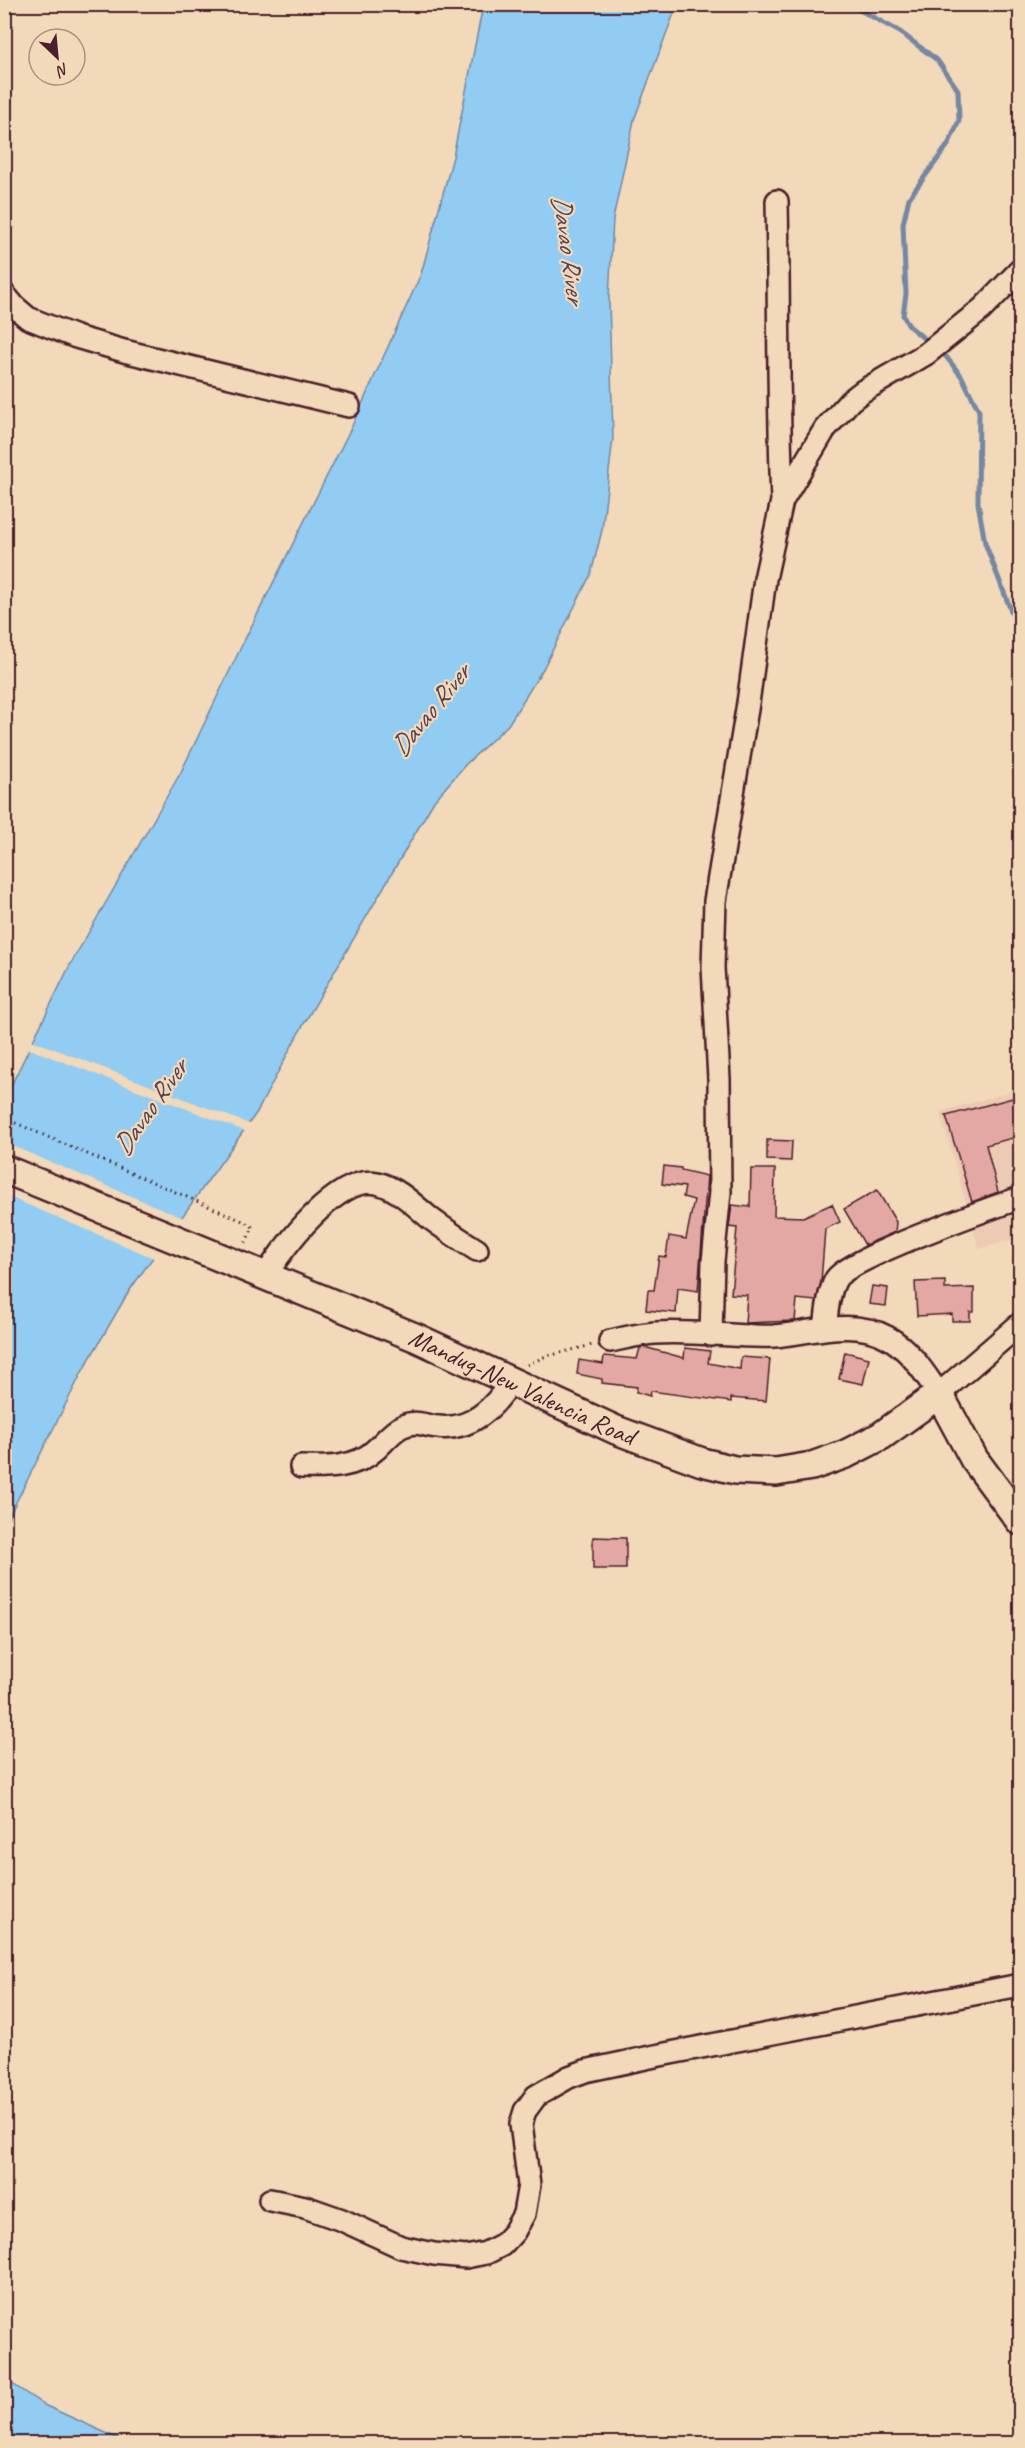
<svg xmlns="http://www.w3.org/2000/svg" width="1025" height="2448" font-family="Caveat,sans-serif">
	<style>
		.built { fill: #edcab3 }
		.water { fill: #92ccf2; stroke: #7587a2; stroke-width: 1.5 }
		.pier { fill: #f1d9b9 }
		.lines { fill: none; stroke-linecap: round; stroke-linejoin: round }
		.stream { stroke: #7587a2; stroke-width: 5 }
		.building { fill: #e3a8a4; stroke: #4a1f2b; stroke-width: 1.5 }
		.minor-casing { stroke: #4a1f2b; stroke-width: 26 }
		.major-casing { stroke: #4a1f2b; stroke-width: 32 }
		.path { stroke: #4a1f2b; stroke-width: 3; stroke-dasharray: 1.5 4.5; stroke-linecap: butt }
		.minor { stroke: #f1d9b9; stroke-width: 21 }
		.major { stroke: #f1d9b9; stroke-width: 27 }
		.labels { text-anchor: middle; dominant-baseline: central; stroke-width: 4.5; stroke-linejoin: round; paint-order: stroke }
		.street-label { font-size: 26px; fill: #4a1f2b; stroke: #f1d9b9 }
		.water-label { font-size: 27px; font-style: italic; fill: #584253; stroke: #f1d9b9 }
	</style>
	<rect width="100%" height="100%" fill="#f1d9b9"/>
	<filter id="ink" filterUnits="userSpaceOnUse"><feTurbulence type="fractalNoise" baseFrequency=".0167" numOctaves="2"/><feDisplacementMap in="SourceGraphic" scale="12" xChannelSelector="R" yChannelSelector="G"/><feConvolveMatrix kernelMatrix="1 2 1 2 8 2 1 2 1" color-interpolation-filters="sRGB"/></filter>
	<g filter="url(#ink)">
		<path class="built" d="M1020,1089V1237L979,1249L940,1112Z"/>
		<path class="water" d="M483,5H677L634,120L613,219L609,299L613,438L602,530L591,574L543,669L508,725L466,764L434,801L298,1034L257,1112L129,1291L82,1372L5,1524V1098L70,965L181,772L244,641L352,426L421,274L453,157Z
			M5,2379L44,2405L128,2443H5Z"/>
		<path class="pier" d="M31,1040L252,1125L247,1132L27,1048Z
			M5,1143L186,1219L156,1259L4,1195Z"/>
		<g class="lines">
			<path class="stream" d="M856,4L860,10L900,32L937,60L958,90L959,121L948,145L909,198L903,224L906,294L903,315L909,326L927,341
				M944,354L962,377L979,411L978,503L985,543L1020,634"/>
		</g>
		<path class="building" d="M1020,1096V1136L986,1145L998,1192L972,1202L946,1116Z
			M767,1140L792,1141L791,1161L767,1160Z
			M664,1166L681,1168V1170L707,1176L698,1291L678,1288L676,1313L646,1310L648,1290H654L659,1256L666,1257L669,1236L686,1239L694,1200L683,1197L685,1187L662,1184Z
			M751,1169H775L774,1216L803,1217L832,1204L840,1222L825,1229L821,1282L816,1301L797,1299L795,1321L745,1323L747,1295L731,1294L737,1228L729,1227L732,1205L750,1207Z
			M877,1190L896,1222L895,1232L865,1245L844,1209Z
			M945,1281V1289L974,1288V1312H970V1321H952V1314L917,1316L915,1282Z
			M872,1286L888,1288L886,1306L869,1304Z
			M644,1347L684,1358L685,1348L710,1351L708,1363L740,1369L741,1357L770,1359L766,1401L731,1398V1402L651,1391L650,1396L636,1392L637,1387L602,1383V1379L577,1374L579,1360L603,1364L604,1356L637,1359L640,1348Z
			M845,1352L869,1358L863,1384L839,1379Z
			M593,1537L626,1538V1569H593Z"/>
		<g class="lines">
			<defs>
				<path id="minor" d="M777,201C779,301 778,401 782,501
					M4,294L15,307L28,318L76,337L124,351L349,406
					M265,1277C282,1248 338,1174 377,1183C398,1188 415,1206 431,1219C446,1230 461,1240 477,1250
					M825,1329C827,1313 828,1293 836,1279C847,1259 991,1208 1020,1198
					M711,1335L713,1261L720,1192L719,1079L713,967L715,901L748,703L765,579L782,501L825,429L850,401L863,391L926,354L982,309L1020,270
					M610,1341C625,1338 640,1334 655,1333C695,1330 735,1338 774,1336C811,1333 852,1318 887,1337C910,1349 925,1374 939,1394L1020,1324
					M301,1467C327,1468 356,1468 375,1450C383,1443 393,1430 403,1426C417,1420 424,1426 438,1427C471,1431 495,1407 511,1381
					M270,2200L305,2207L342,2220L401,2247L434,2254L466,2257L486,2253L502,2245L514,2232L524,2214L529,2185L521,2124L525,2111L536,2096L569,2077L585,2071L655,2056L1020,1985"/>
				<g id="major">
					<path id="s1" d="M4,1169L417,1338L616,1430L702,1462L735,1470L776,1472L812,1466L846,1454L881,1436L939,1394L974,1459L1020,1521"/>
				</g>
			</defs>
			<use href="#minor" class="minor-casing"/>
			<use href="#major" class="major-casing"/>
			<path class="path" d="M4,1118L245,1222L253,1227L245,1244
				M527,1365L544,1357L592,1345"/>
			<use href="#minor" class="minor"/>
			<use href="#major" class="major"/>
		</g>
	</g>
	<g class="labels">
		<g class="street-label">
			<text stroke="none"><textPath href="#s1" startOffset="562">Mandug-New Valencia Road</textPath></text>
		</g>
		<g class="water-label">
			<text transform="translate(569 249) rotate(82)">Davao River</text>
			<text transform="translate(430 710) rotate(-51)">Davao River</text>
			<text transform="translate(150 1107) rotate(-55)">Davao River</text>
		</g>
	</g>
	<rect width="1025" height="2448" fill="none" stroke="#f1d9b9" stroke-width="24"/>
	<rect x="12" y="12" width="1001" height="2424" fill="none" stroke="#4a1f2b" stroke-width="2" filter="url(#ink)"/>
	<g transform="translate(57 57) rotate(154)"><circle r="28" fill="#f1d9b9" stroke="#ae8f80" stroke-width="1.5"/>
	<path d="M0-4.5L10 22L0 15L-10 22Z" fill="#4a1f2b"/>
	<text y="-9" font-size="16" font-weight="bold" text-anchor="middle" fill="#4a1f2b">N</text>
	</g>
</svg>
